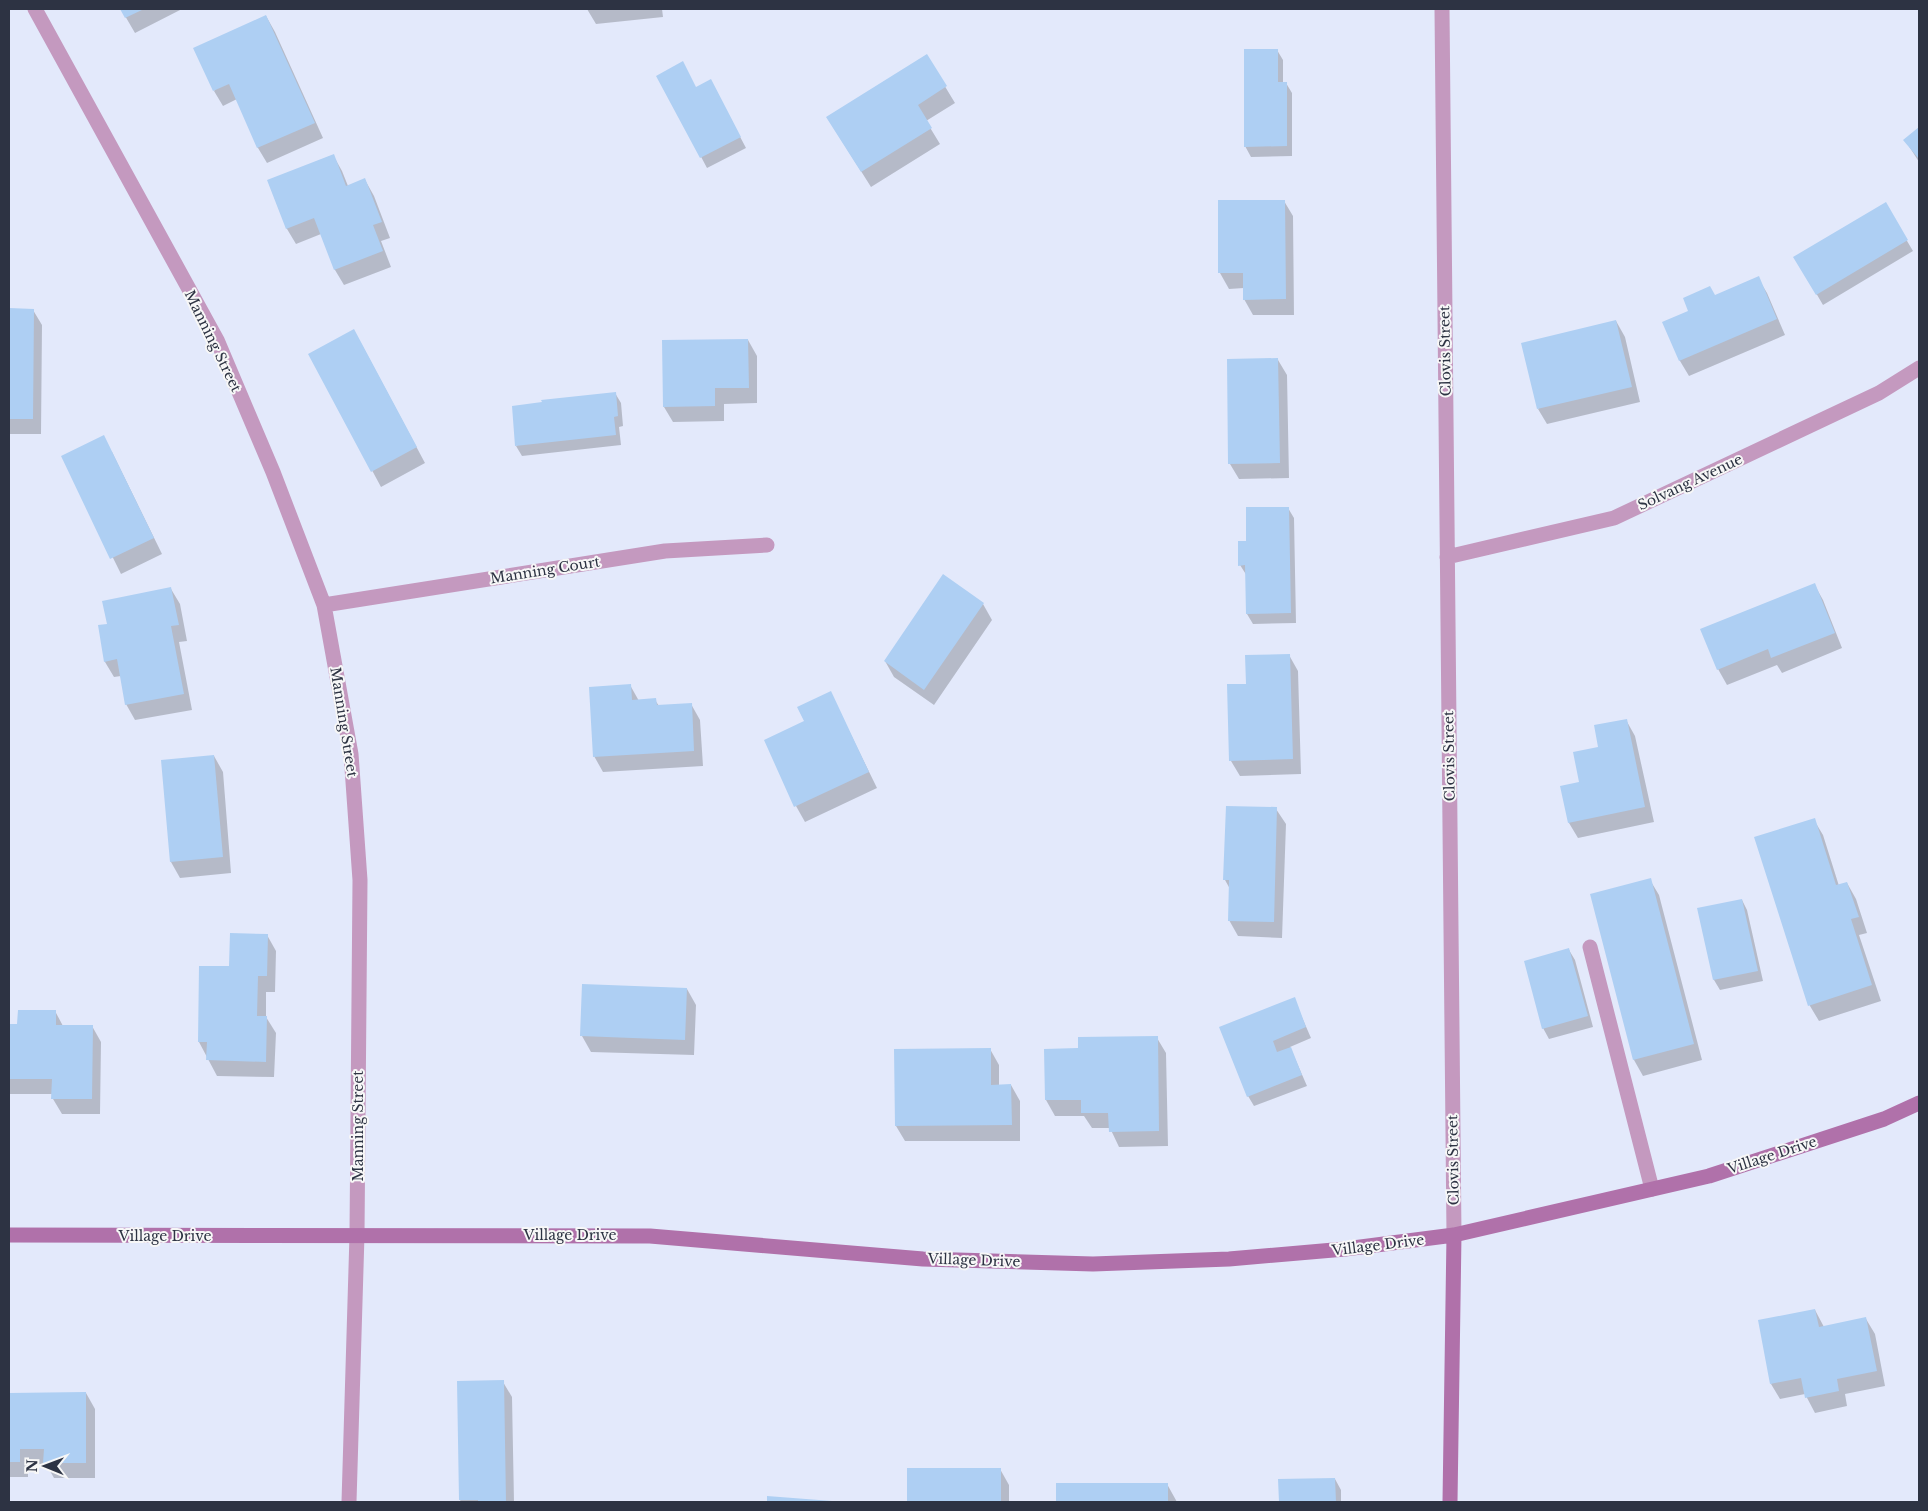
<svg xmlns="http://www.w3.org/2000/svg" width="1928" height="1511" font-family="'Libre Baskerville',serif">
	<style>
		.shadow { fill: #0003 }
		.building { fill: #aecff3 }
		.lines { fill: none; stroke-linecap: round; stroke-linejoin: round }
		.lane { stroke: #c499bf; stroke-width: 15 }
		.street { stroke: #c499bf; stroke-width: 15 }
		.secondary { stroke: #b071aa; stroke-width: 15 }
		.labels { text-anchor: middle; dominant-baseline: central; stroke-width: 4; stroke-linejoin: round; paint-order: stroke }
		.street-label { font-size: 14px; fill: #2d3343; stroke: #f7f7f7 }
	</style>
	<rect width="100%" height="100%" fill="#e3e9fb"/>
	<path class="shadow" d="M121,9H182L135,33Z
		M587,9H662L663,17L596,24Z
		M266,16L275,32L323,138L267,163L258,148L237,99L223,106L214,91Z
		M1277,50L1283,60V83H1286L1292,93V156L1251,157L1245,146Z
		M926,55L955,103L926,121L940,144L871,187L837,133Z
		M658,76L696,88L716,91L746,148L707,168Z
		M1919,128V162L1905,140Z
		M333,155L342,171L348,186L365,180L374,196L390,238L381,241L391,267L344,285L335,270L321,234L296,244L287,229L268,181Z
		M1284,201L1293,216L1294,315H1253L1244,299V288L1229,289L1220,273Z
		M1885,204L1913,251L1823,305L1795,257Z
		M1758,278L1767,293L1785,335L1689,376L1680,361L1664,322L1690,311L1715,297Z
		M9,310H33L42,325L41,434H9Z
		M1616,321L1625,337L1640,402L1547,424L1538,409Z
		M748,340L757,356V403L724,404V421L673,422L664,407Z
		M363,347L425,463L381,487L310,355Z
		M1278,360L1287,375L1289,478L1239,479L1230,464Z
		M615,393L621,403L623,426L619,427L621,445L522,456L516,446Z
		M112,452L162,554L121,574L63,457Z
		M1288,508L1294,518L1296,623L1253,624L1247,614V576L1240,565L1247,542Z
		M944,576L983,604L992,620L934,705L894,677L885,661Z
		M1814,584L1823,600L1842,648L1782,673L1777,665L1727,685L1718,669Z
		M171,589L180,604L187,641L179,642L192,710L135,720L126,704L121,676L114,677L105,662L109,625Z
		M1289,655L1298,671L1301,774L1240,776L1231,761L1248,685Z
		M630,685L639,701L655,700L659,706L691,704L700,720L703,766L603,772L594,756Z
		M830,692L877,788L805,822L796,806L805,722Z
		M1626,720L1635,736L1654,822L1578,838L1569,823L1580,783L1600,748Z
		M214,756L223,772L231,873L180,878L171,862L163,761Z
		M1276,809L1286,824L1282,938L1238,936L1229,920L1230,889L1225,880Z
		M1814,820L1823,835L1839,886L1847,883L1856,899L1867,933L1859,935L1881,1001L1819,1021L1810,1006L1756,838Z
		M1650,880L1659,895L1702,1060L1643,1076L1634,1060L1592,895Z
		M1742,900L1747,910L1763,981L1720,990L1714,980L1699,909Z
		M267,935L276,951L275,992H266V1017L276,1033L274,1077L217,1076L199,1042L230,967Z
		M1569,950L1575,960L1593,1027L1549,1039L1543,1028Z
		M583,986L687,989L696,1005L694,1055L591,1052L582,1036Z
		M1294,999L1311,1038L1290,1047L1307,1086L1254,1106L1248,1096L1221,1028Z
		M55,1011L63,1026H92L101,1042L100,1114H62L53,1099V1094H9V1025H19Z
		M1157,1038L1166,1053L1168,1146L1119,1147L1110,1128H1092L1084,1116H1055L1046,1100L1045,1050L1079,1049Z
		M990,1049L999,1065V1086L1011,1085L1020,1101V1141H905L896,1126Z
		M1815,1310L1824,1327L1866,1319L1875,1334L1885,1386L1845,1394L1847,1406L1815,1413L1805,1394L1780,1399L1771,1384Z
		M503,1382L512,1397L514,1502H461L460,1500Z
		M86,1393L95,1409V1478H54L46,1464L28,1465V1477H9V1394Z
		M1000,1469L1009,1485V1502H909L908,1470Z
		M1335,1479L1341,1490V1502H1280V1480Z
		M1057,1484H1167L1177,1502H1057Z
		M769,1497L834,1502H768Z"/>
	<path class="building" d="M120,9H144L125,18Z
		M266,15L315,123L257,148L229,84L213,91L193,48Z
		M1244,49H1278V82H1287V146L1244,147Z
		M927,54L947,86L918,105L932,128L861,172L826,117Z
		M683,61L696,87L711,79L741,137L700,158L656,76Z
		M1919,127V159L1903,140Z
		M334,154L346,186L365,178L382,222L373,225L383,251L334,270L314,218L286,229L267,180Z
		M1218,200H1285L1286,299L1243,300V273H1218Z
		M1886,202L1908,240L1816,295L1793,257Z
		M1759,276L1777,319L1679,361L1662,322L1688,311L1683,298L1710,286L1715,295Z
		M9,308L34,309L33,419H9Z
		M1616,320L1632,387L1537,409L1521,343Z
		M354,329L417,447L371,472L308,354Z
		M748,339L749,388H715V406L663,407L662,340Z
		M1278,358L1280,463L1228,464L1227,359Z
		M616,392L618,416L614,417L616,435L515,446L512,406L542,402L541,400Z
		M104,435L154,538L110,559L61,456Z
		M1246,507H1289L1291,613L1246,614L1245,565L1238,566V541H1246Z
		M943,574L984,603L924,690L884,661Z
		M1815,583L1835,633L1771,658L1768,649L1717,670L1700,629Z
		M171,587L179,625L171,626L184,694L125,705L117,659L104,662L98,625L107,624L102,601Z
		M1290,654L1293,759L1229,761L1227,684H1246L1245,655Z
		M631,684L632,700L656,698L657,705L692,703L694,751L593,757L589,687Z
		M831,691L869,772L794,807L764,740L804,721L797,707Z
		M1627,719L1645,807L1568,823L1560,786L1579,782L1573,752L1598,747L1594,725Z
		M214,755L223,857L170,862L161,760Z
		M1226,806L1277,807L1274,922L1228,921L1229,880H1223Z
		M1815,818L1836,885L1847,882L1859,917L1851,919L1872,985L1808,1006L1754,837Z
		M1651,878L1694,1044L1633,1060L1590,894Z
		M1742,899L1758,971L1713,980L1697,908Z
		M230,933L268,934L267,976H258L257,1016H267L266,1062L206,1060L207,1042H198L199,966H229Z
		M1569,948L1588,1016L1542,1029L1524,961Z
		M582,984L687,988L685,1040L580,1036Z
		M1295,997L1306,1027L1273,1041L1277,1052L1291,1047L1302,1075L1247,1097L1219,1027Z
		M18,1010H56V1025H93L92,1099H51L52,1079H9V1024H17Z
		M1158,1036L1159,1131L1109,1132L1108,1113H1081V1100H1045L1044,1049L1078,1048V1037Z
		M991,1048V1085L1011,1084L1012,1125L895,1126L894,1049Z
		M1815,1309L1819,1327L1866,1317L1877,1371L1837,1379L1839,1391L1805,1398L1801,1378L1770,1384L1758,1320Z
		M504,1380L506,1502H478V1500H459L457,1381Z
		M86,1392V1463H43L44,1449H20V1462H9V1393Z
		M907,1468H1001V1502H907Z
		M1335,1478L1336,1502H1279L1278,1479Z
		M1056,1483H1168V1502H1056Z
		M767,1496L832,1501V1502H767Z"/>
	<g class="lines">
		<path class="lane" d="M1590,947L1652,1189"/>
		<path class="street" d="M35,9L217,340L273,472L324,605L351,754L360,880L357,1235L349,1502
			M1442,9L1454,1235
			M1447,557L1614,518L1879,393L1919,368
			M324,605L665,551L767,545"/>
		<path class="secondary" d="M9,1235L650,1236L923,1259L1093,1264L1229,1259L1345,1249L1454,1235L1709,1176L1884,1119L1919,1103
			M1450,1502L1454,1235"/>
	</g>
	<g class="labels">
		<g class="street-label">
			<text transform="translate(213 341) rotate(64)">Manning Street</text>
			<text transform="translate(1445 351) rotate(-91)">Clovis Street</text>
			<text transform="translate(1690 482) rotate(-25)">Solvang Avenue</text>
			<text transform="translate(545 570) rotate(-9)">Manning Court</text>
			<text transform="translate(344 722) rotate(81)">Manning Street</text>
			<text transform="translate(1449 756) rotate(-91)">Clovis Street</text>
			<text transform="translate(358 1126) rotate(-90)">Manning Street</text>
			<text transform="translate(1772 1155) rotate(-18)">Village Drive</text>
			<text transform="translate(1453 1160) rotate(-91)">Clovis Street</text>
			<text x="570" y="1235">Village Drive</text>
			<text x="165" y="1236">Village Drive</text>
			<text transform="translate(1378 1245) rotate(-7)">Village Drive</text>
			<text transform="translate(974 1260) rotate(2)">Village Drive</text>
		</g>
	</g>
	<rect width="1928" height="1511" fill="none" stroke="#2d3343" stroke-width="20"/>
	<g transform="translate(45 1466) rotate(271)" stroke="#f7f7f7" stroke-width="4" paint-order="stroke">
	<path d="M0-4L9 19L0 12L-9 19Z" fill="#2d3343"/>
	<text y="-8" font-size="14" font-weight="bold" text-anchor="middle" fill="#2d3343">N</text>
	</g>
</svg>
